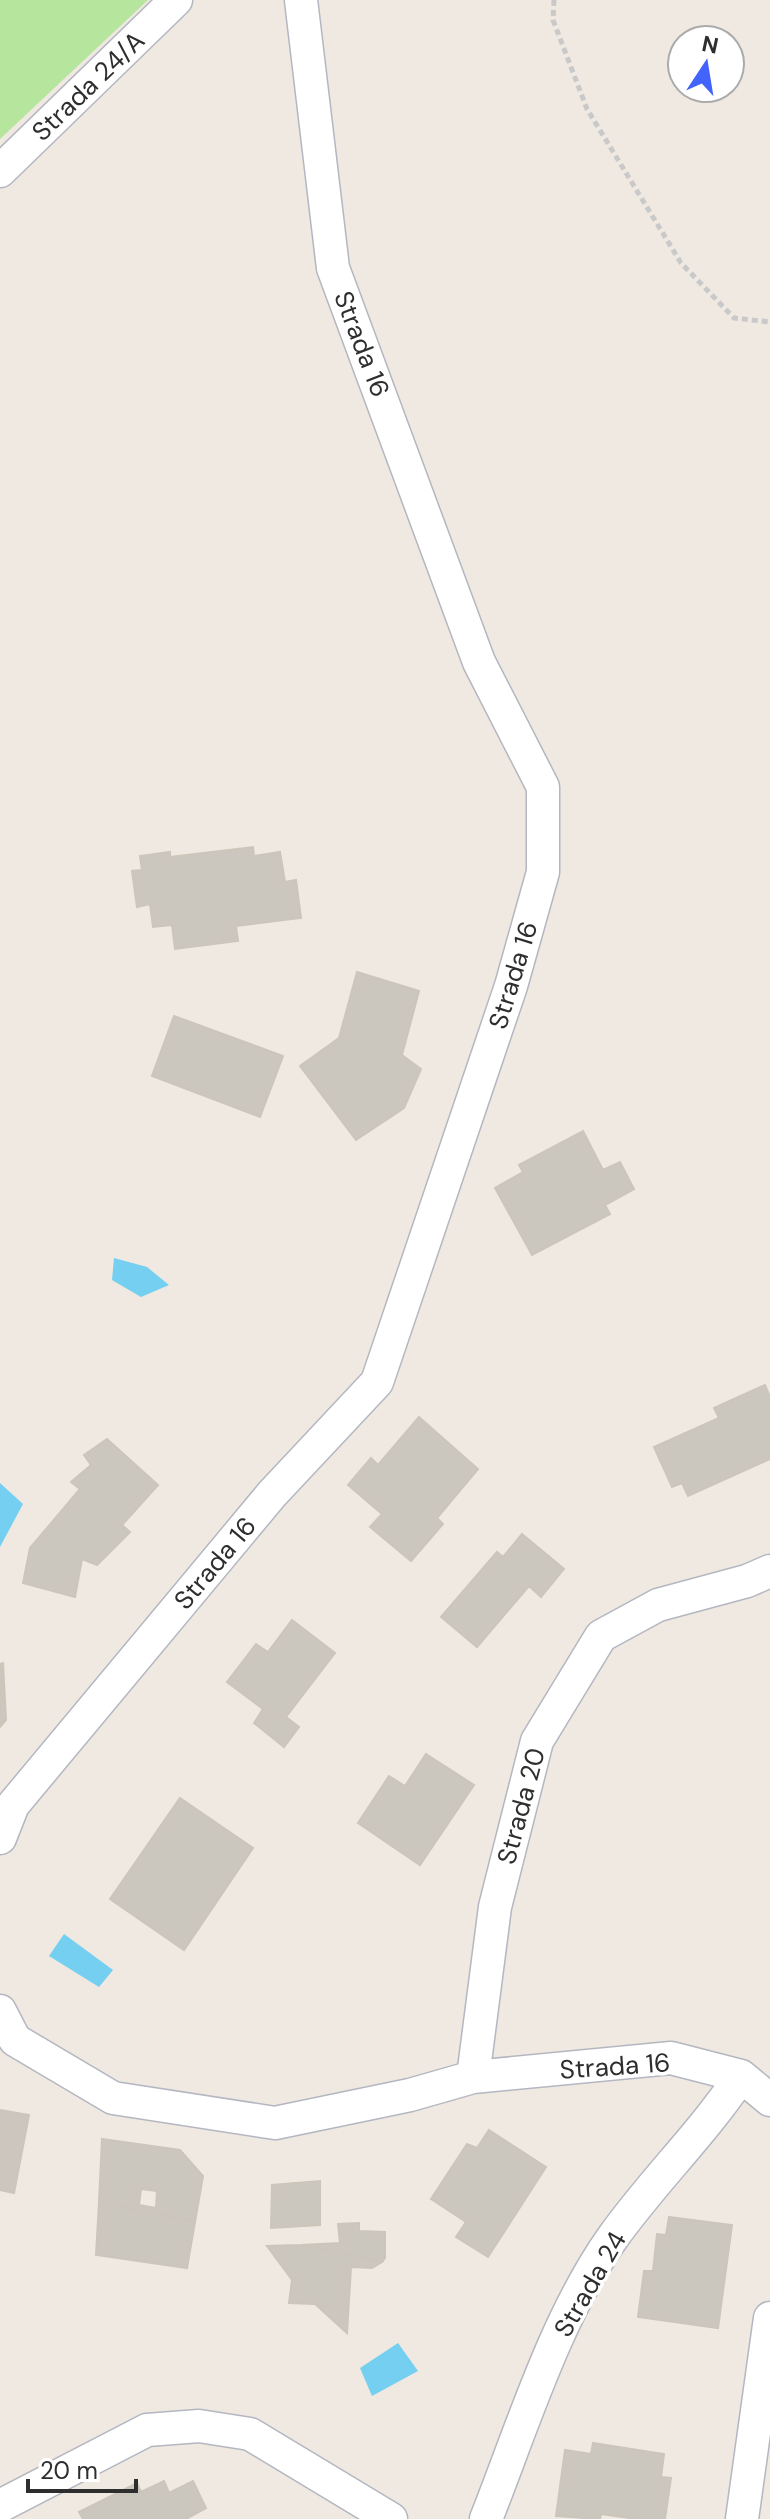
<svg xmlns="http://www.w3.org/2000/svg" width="770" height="2519" font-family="'DM Sans',sans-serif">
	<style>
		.green { fill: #b6e59e }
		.water { fill: #75cff0 }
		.building { fill: #cbc7bf; stroke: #cbc5ba; stroke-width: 2; fill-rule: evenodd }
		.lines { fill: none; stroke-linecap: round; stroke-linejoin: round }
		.street-casing { stroke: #b4b7c1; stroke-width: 35 }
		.path { stroke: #c9c9c9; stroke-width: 5; stroke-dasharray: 6 4; stroke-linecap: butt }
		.street { stroke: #fff; stroke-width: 32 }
		.labels { text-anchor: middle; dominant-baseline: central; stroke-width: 7; stroke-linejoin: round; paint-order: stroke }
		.street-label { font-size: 26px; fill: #2e2e2e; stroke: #fff }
	</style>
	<rect width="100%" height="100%" fill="#efe9e1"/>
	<path class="green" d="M0,0H148L0,139Z"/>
	<path class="water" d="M114,1258L147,1267L169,1285L141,1297L112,1280Z
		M0,1483L23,1504L0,1547Z
		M64,1934L113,1970L99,1987L49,1956Z
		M398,2343L418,2371L372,2396L360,2368Z"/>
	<path class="building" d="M253,847L254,856L280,852L285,882L296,880L301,918L236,926L238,941L175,949L172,925L153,927L150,904L137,907L132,871L142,870L140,856L170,852V857Z
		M357,972L419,991L402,1055L421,1069L404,1108L356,1140L300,1066L339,1038Z
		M174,1016L283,1056L260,1117L152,1076Z
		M583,1131L603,1170L620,1162L634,1189L605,1205L610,1214L532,1255L495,1188L523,1172L519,1165Z
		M765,1385L770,1397V1459L688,1496L682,1483L672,1487L654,1447L719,1418L714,1408Z
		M419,1417L478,1469L437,1518L443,1524L411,1561L370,1527L382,1514L348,1485L371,1458L378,1465Z
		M107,1439L158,1485L122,1525L130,1532L97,1565L82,1559L75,1597L23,1583L30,1548L80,1489L71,1482L91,1465L84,1455Z
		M522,1534L564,1569L541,1597L529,1586L477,1647L441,1617L497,1552L503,1557Z
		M292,1620L335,1653L286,1717L299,1727L284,1747L254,1723L263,1709L227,1682L256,1644L268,1652Z
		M3,1663L6,1720L0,1727V1664Z
		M426,1754L474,1785L420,1865L358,1823L389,1776L405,1786Z
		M180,1798L253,1848L184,1950L110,1899Z
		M0,2110L29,2115L14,2193L0,2190Z
		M489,2130L546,2167L488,2257L456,2237L466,2222L431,2199L467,2144L477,2148Z
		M102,2139L180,2150L203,2176L195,2222L99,2202ZM141,2189L157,2191L156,2208L139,2205Z
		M320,2181V2225L271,2228L272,2185Z
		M99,2202L195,2222L187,2268L96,2255Z
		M669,2217L732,2225L718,2328L638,2317L644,2271H653L657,2234L666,2235Z
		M359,2223V2231L385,2232V2258L382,2262L301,2245L340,2243L338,2224Z
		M301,2245L382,2262L372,2268L351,2267L347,2333L315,2304L289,2303L292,2280L267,2246Z
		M593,2443L664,2454L661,2477L671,2478L665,2519H636L601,2514L600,2519L556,2516L565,2450L591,2454Z
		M164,2481L169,2493L193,2481L206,2508L186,2519H83L79,2512L137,2483L141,2492Z"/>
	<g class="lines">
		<defs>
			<path id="street" d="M0,171L176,0
				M0,1838L13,1805L272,1494L377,1382L511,986L543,872V787L479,662L333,268L301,0
				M0,2011L15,2040L113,2098L275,2123L410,2095L473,2077L671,2058L741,2076L770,2100
				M473,2077L495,1907L537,1741L601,1636L658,1605L747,1581L770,1571
				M0,2506L147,2430L199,2426L250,2434L391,2519
				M486,2519C522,2428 556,2317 613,2237C653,2181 703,2133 741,2076
				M742,2519L770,2318"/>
		</defs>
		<use href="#street" class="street-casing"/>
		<path class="path" d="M554,0L553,20L587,109L681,263L734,318L770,322"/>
		<use href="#street" class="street"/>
	</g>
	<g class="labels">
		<g class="street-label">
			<text transform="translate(88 86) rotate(-44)">Strada 24/A</text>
			<text transform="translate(362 344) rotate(69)">Strada 16</text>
			<text transform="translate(513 975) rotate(-73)">Strada 16</text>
			<text transform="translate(215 1563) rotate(-50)">Strada 16</text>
			<text transform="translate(521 1806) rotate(-75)">Strada 20</text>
			<text transform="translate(615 2066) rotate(-4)">Strada 16</text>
			<text transform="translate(590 2284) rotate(-60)">Strada 24</text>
		</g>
	</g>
	<g transform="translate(706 64) rotate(12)"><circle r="38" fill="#ffffff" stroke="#ababab" stroke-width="2"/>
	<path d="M0-6L14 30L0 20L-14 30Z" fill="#4264fb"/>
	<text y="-12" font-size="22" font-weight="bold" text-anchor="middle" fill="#2e2e2e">N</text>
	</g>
	<path d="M28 2479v12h108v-12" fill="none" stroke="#2e2e2e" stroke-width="4"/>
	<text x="40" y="2479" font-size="24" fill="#2e2e2e" stroke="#ffffff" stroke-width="6" paint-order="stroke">20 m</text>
</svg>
